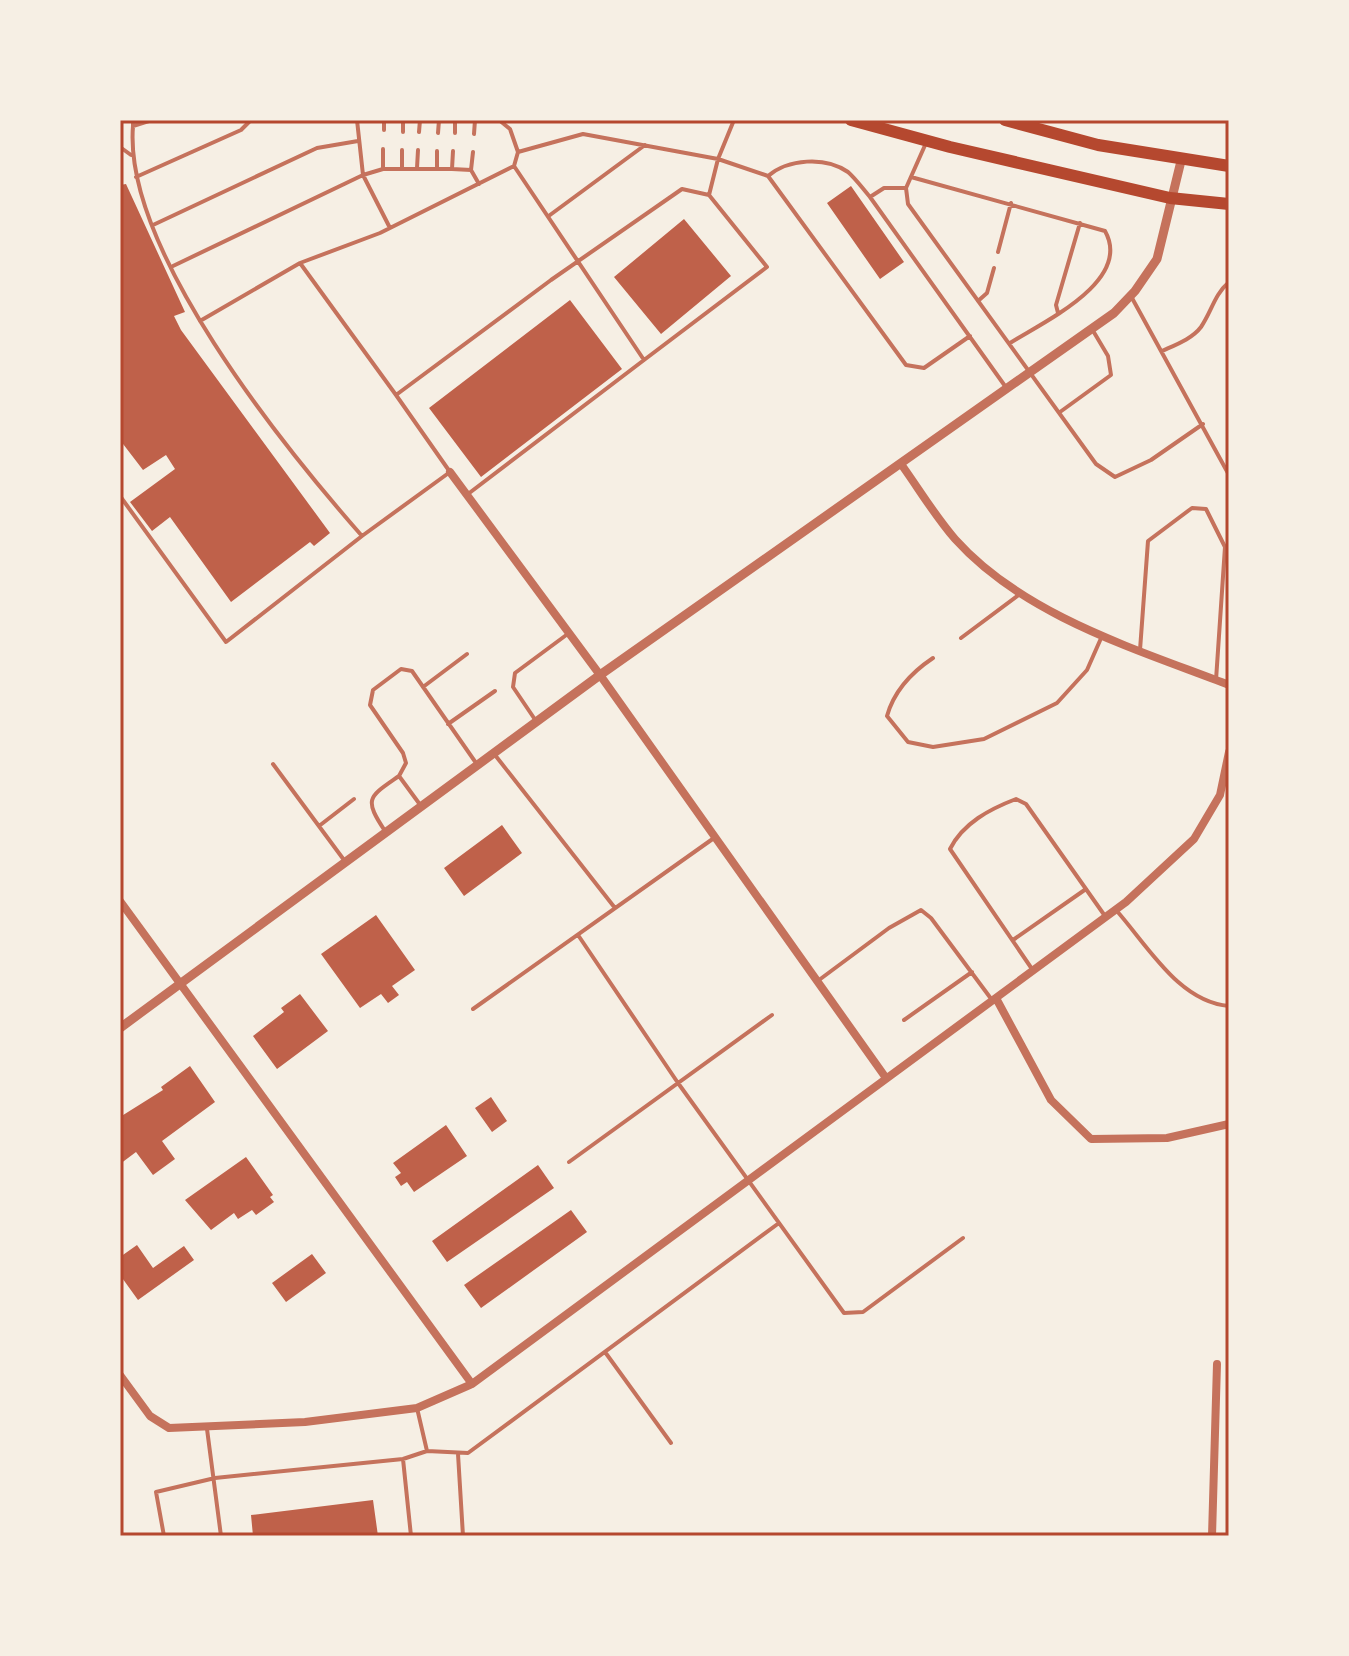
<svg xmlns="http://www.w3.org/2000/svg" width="1349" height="1656" font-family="Jost,sans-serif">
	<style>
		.building { fill: #bf614a }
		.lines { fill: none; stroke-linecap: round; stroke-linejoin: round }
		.service { stroke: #c5725c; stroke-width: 4 }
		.minor { stroke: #c5725c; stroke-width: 8 }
		.tertiary { stroke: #c5725c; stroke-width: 9 }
		.primary { stroke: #b5482f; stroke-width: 12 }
		.neatline { fill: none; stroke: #b5482f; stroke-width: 3 }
	</style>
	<rect width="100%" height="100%" fill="#f6efe4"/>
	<path class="building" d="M126,184L185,312L174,316L181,330L330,533L314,546L310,542L231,602L170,517L152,531L130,502L175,469L166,455L143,470L120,440V398L123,396L120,392V185Z
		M851,186L904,262L880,279L827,203Z
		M684,219L731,276L661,334L614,277Z
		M570,300L622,369L481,477L429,408Z
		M502,825L522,853L464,896L444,868Z
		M376,915L415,970L392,986L399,995L388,1003L381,994L360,1008L321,954Z
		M300,994L328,1031L277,1069L253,1036L284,1012L281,1008Z
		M190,1066L215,1102L162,1141L175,1159L153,1175L136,1152L120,1164V1117L163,1090L161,1087Z
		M491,1097L507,1121L492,1132L475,1108Z
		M446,1125L467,1156L414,1192L407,1182L401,1186L395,1177L401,1173L393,1163Z
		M246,1157L273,1195L270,1197L274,1202L256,1215L252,1210L238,1219L234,1213L211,1230L185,1200Z
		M538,1165L554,1188L447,1262L432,1241Z
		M571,1210L587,1232L481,1308L464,1285Z
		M137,1245L153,1268L184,1246L194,1260L138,1300L120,1275V1257Z
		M312,1254L326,1273L286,1302L272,1283Z
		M373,1500L378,1536H253L251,1515Z"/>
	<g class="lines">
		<path class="service" d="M133,120V126L152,120
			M499,120L510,129L518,152L583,134L718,159L768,176L906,365L924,368L970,336
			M133,126C123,249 283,446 362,536L450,472L396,395L551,280L682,189L709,195
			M384,130V120
			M403,132V120
			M419,132L420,120
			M438,133L439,120
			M455,133V120
			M474,134L475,120
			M926,143L906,188L908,204L1096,464L1115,477L1151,460L1203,424
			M120,147L131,155
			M473,152L471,170L479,184
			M514,166L644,360L767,267L709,195L718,159L734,120
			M402,168V150
			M417,168L418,150
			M383,169V149
			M437,169V151
			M452,169L471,170
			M768,176C788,159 825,156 848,172C856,179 863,189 870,197L884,188H906
			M136,177L241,130L251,120
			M911,177L1105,231C1133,281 1043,322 1010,343
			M870,197L1005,386
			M550,215L645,145
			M153,225L317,148L358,141
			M390,228L363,175L383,169H452L453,151
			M998,252L1011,203
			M300,263L396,395
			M173,266L363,175L357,120
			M1132,298L1229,475
			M978,301L987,293L994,268
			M1058,313L1056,305L1080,223
			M200,321L300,263L380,233L514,166L518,152
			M1162,351C1175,345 1192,339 1201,327C1212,311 1214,295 1229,282
			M1060,412L1111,375L1108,356L1092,329
			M468,494L644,360
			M120,496L226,642L362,536
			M961,638L1020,594
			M1140,650L1148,541L1192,508L1206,509L1225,547L1216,680
			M933,658C912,672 894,691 887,716L908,742L933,747L984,739L1057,703L1087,670L1102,636
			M423,687L467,654
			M536,721L513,687L515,673L569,633
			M448,724L495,691
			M495,755L615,908
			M273,764L344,860
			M421,806L399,776L406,763L403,753L370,705L373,690L401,669L412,671L476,763
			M319,826L354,799
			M385,831C363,798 369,797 399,776
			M1116,910C1148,946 1179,1002 1229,1006
			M578,935L678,1083L844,1313L863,1312L963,1238
			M1013,940L1086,889
			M1032,969L950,849C963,823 990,809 1016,799L1026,804L1105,916
			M819,980L889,928L921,910L931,918L992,1000
			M473,1009L714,838
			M904,1020L972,972
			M569,1162L772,1015
			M605,1352L671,1443
			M417,1408L427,1451
			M207,1429L221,1536
			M458,1454L463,1536
			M403,1459L411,1536
			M164,1536L156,1492L215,1478L403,1459L427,1451L468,1453L779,1223"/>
		<path class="minor" d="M901,464C919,489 935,516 955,539C1024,616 1136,649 1229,685
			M450,472L600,675L886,1078
			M120,901L472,1384
			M997,1000L1051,1100L1091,1139L1167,1138L1229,1124
			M120,1375L150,1416L169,1428L305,1422L417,1408L472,1384L1126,902L1194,839L1220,795L1229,752
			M1212,1536L1217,1364"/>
		<path class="tertiary" d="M120,1028L600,675L1114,313L1135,291L1157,259L1181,161"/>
		<path class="primary" d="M851,120L950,147L1170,198L1229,204
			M1005,120L1098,145L1229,166"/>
	</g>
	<rect width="1349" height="1656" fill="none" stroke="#f6efe4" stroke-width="244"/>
	<rect x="122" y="122" width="1105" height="1412" class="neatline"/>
</svg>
